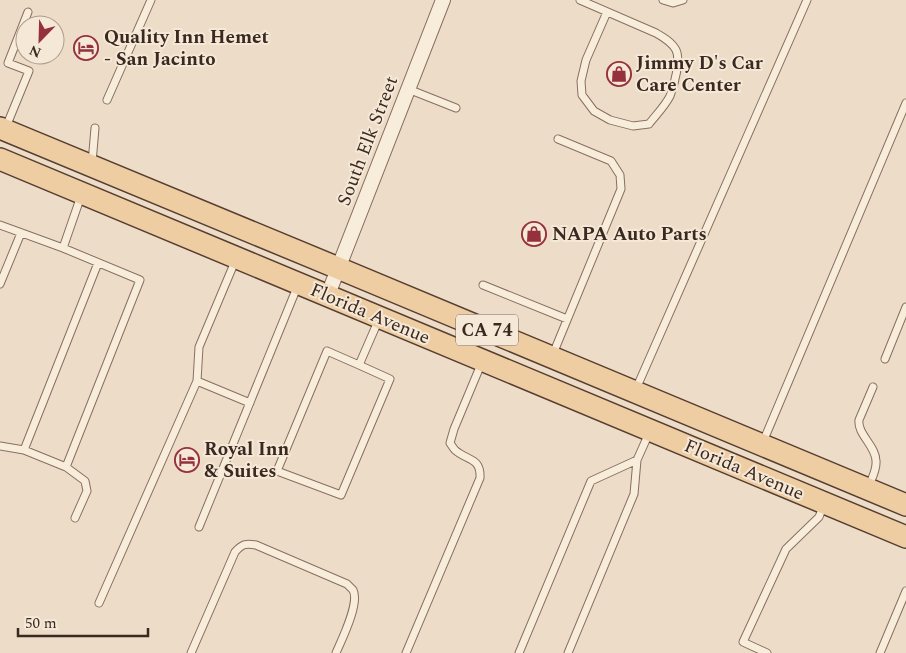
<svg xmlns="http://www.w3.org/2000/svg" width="906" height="653" font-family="Spectral,serif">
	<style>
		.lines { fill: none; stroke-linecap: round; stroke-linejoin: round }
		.service-casing { stroke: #886f5d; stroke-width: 9 }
		.minor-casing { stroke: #886f5d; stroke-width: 16 }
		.primary-casing { stroke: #563e31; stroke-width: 24 }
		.service { stroke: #f8ecdb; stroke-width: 7 }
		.minor { stroke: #f8ecdb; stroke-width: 14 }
		.primary { stroke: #eecda2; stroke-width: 21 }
		.labels { text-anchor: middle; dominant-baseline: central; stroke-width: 4; stroke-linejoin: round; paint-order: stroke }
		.shield { fill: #f5e8d7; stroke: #716257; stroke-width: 1 }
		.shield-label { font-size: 18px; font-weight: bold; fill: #392920 }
		.poi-label { font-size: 19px; font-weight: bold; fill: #392920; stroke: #f5e8d7; text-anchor: start }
		.street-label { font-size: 19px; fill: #392920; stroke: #f5e8d7 }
	</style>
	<rect width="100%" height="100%" fill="#edddc8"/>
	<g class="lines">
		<defs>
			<path id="service" d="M580,0L656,33C663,37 672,42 676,50C681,60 674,86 670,96C665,106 656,115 649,124L633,126L610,120L594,111L582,95L581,81L586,60L607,12
				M663,0L673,3L683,0
				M408,89L456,108
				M107,100L151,0
				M6,127L29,71L8,63L28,12
				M92,163L95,128
				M0,225L63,248L140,280L66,467L24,450L0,446
				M63,248L81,196
				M0,284L21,233
				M483,285L567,319
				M553,354L621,189L620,175L611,161L558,139
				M885,359L906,307
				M359,365L390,379L341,495L277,471L327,351L359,365L379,319
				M197,381L199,347L236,259
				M636,389L807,0
				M763,442L906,103
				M24,450L98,263
				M66,467L85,481L87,491L75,518
				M868,488C871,480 877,470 876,461C876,446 857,434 859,420L873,387
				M199,527L298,285
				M99,603L197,381L250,403
				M191,653L235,552C242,544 246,543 256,545L347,584C349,586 351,588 353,590C360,603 342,639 336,653
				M406,653L480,478C481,457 467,461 455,450C453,448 452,446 450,443L454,429L482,362
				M519,653L591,481L637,460
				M568,653L634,494L637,460L650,431
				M767,653L743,642L786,549L819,517L824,504
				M880,653L906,591"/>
			<path id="minor" d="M327,297L443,0"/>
			<path id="primary" d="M0,128L338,268L906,505
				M0,159L906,537"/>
		</defs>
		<use href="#service" class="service-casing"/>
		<use href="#minor" class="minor-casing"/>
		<use href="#primary" class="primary-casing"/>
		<use href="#service" class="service"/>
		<use href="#minor" class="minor"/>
		<use href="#primary" class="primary"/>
	</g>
	<defs>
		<symbol id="hotel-ring" viewBox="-11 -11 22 22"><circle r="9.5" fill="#f5e8d7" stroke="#95303c" stroke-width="1.5"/><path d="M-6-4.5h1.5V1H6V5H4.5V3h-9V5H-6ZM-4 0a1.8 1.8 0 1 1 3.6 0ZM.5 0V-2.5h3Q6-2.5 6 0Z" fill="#95303c"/></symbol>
		<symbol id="shop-ring" viewBox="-11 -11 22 22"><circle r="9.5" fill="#f5e8d7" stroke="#95303c" stroke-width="1.5"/><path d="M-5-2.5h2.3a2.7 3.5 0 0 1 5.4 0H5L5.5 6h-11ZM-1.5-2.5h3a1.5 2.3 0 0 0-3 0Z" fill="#95303c"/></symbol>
	</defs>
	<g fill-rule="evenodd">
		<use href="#hotel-ring" x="72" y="34" width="28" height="28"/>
		<use href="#shop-ring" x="605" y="60" width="28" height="28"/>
		<use href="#shop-ring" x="520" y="220" width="28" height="28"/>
		<use href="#hotel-ring" x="173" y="446" width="28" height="28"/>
	</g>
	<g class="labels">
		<rect class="shield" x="456" y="314.5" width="62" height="31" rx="4"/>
		<g class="shield-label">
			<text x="487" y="330">CA 74</text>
		</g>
		<g class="poi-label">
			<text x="104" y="37">Quality Inn Hemet<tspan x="104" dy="22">- San Jacinto</tspan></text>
			<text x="636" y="63">Jimmy D's Car<tspan x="636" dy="22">Care Center</tspan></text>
			<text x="552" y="234">NAPA Auto Parts</text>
			<text x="204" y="449">Royal Inn<tspan x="204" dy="22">&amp; Suites</tspan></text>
		</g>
		<g class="street-label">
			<text transform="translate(368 141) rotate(-69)">South Elk Street</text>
			<text transform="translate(370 314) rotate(23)">Florida Avenue</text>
			<text transform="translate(744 470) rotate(23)">Florida Avenue</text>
		</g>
	</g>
	<g transform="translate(40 40) rotate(203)"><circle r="24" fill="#f5e8d7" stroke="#aa9c8e"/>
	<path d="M0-4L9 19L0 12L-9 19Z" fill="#95303c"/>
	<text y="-8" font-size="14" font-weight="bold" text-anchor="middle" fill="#392920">N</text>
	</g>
	<path d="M18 628v8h130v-8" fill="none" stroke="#392920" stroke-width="2.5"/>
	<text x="25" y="628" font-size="15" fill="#392920" stroke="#f5e8d7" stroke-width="4" paint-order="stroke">50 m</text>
</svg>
